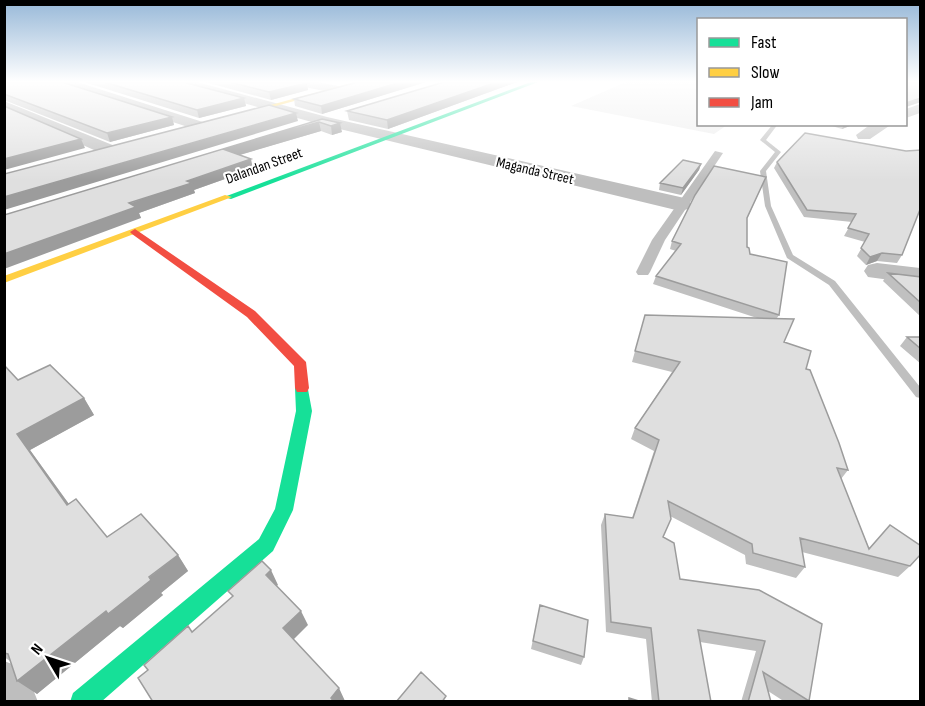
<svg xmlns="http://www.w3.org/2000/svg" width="925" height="706" font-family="'Sofia Sans Condensed',sans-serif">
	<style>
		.green { fill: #ececec }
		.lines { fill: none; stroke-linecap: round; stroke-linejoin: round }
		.stream { fill: #bfbfbf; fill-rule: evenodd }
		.lane { fill: #bebebe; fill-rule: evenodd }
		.street { fill: #bebebe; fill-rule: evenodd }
		.fast { fill: #16e098; fill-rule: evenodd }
		.slow { fill: #ffcf43; fill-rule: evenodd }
		.jam { fill: #f24e42; fill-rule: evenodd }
		.wall { fill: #c0c0c0 }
		.shaded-wall { fill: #9c9c9c }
		.building { fill: #dfdfdf; stroke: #9c9c9c; stroke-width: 1.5 }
		.labels { text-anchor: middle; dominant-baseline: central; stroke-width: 4.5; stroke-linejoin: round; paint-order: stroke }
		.far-street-label { font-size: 15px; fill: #000; stroke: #fff }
	</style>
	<rect width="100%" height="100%" fill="#fff"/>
	<path class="green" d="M626,82H698V124L727,125L714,134L571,106Z"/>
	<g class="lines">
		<path class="stream" d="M773,124H778L766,140L781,152L766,171L771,206L793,255L835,281L920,387V398L916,397L829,285L787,258L765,206L760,171L775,152L760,140Z"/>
		<path class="lane" d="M715,151L723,153L665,240L650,272L648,275H638L636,272L652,240Z"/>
		<path class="street" d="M58,82H77L206,123L208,126L206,129H194L60,85Z
			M177,82H197L327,117L680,197L688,199L691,204L688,209L680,211L319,124L179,85Z
			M294,82H318L338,86L340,89L333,93L296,85Z
			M4,101L115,146L118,150L115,154H103L4,110Z
			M920,104V113L906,118V109Z
			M871,124H892L870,139H858L856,135Z
			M877,263L920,268V284L868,277L864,271L868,265Z
			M4,661L25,669L38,702H4Z"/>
		<path class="fast" d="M531,82H538L231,199L224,197Z
			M302,383L307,384L312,411L293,510L273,551L101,702H70L73,693L259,539L275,509L296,411L295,388L297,384Z"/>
		<path class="slow" d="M355,82H364L228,119L223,118Z
			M225,195L232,197L4,283V276Z"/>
		<path class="jam" d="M135,229L255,311L306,362L309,388L307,392H297L295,388L294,366L247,317L132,234L130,232Z"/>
	</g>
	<path class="wall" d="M4,82L172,117L174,125L110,142L4,100Z
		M84,82H183L244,98L246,106L199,118Z
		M205,82H304L307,83L308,90L271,100Z
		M357,82H426L322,114L295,106L294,99Z
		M444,82H517L388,129L349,120L347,111Z
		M322,119L342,132L332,135L321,131L239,155L253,169L194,190L195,193L139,213L141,218L4,215Z
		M825,124H855L842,129Z
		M805,133L902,255L897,263L877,261L866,265L857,256L865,242L844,236L852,222L804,217L774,168L777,162Z
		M701,164L699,170L681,195L659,190L660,183Z
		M766,177L747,219V247L779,315L777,318L784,342L806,369L848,470L841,479L869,548L910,566L898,577L802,552L805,567L796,578L746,564L745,555L670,516L663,537L680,579L759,590L809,701L785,702L768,691L771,702H741L756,651L700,642L711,702H652L646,639L606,632L601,525L605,514L632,518L654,451L631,439L635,428L672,372L632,362L645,315L757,318L653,284L656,276L676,251L670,249L672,241Z
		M888,273L921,277V317L883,281Z
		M907,337H921V364L900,346Z
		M4,365L18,380L84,398L94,415L30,450L69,504L107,537L178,555L188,571L161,593L163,595L123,628L120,626L37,694L10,661L4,657Z
		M540,605L584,657L581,665L531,649Z"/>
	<path class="shaded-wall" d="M401,82H426L322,114L321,106Z
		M497,82H517L388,129L387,120Z
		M307,83L308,90L271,100L269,92Z
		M244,98L246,106L199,118L197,110Z
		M921,98V102L906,107V103Z
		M296,113L298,121L4,210V197Z
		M172,117L174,125L110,142L107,133Z
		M319,122L321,131L226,159L223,149Z
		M340,123L342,132L332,135L331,126Z
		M844,124H855L842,129Z
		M81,139L85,148L4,170V159Z
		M251,159L253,169L194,190L195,193L139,213L141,218L4,269V254L187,181Z
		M701,164L699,170L681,195L683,188Z
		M882,253L877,261L866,265L870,257Z
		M84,398L94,415L30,450L81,521L67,505L17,434Z
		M178,555L188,571L161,593L163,595L123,628L120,626L37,694L17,681Z
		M271,570L278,585L273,589L266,575Z
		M301,611L308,625L291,642L283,628Z
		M339,688L345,701L333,702L331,698Z"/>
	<path class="building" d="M4,82H62L172,117L107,133L4,94Z
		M104,82H183L244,98L197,110Z
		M230,82H304L307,83L269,92Z
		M358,82H401L321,106L294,99Z
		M444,82H497L387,120L347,111Z
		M906,82H921V98L906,103Z
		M269,105L296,113L4,197V174Z
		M4,106L81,139L4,159Z
		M322,119L340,123L331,126L319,122L223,149L251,159L187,181L192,183L129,203L136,207L4,254V215Z
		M805,133L906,151L921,150V207L902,255L882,253L870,257L861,248L869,234L848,228L856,214L807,210L777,162Z
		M683,160L701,164L683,188L660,183Z
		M714,166L766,177L747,218V247L749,248L750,254L787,262L779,315L656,276L681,244L672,241L695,195Z
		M888,273L921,277V303Z
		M645,315L794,319L784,342L811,351L806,369L810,370L839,443L848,470L837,468L869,549L890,525L921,546V554L910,566L800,538L805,567L753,553L752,544L668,501L671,519L663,537L674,543L680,579L759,590L822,624L809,701L763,672L771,702H748L765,641L698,630L711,702H659L651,628L611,622L605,514L633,518L659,440L635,428L680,362L635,351Z
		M907,337H921V349Z
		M4,365L18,380L50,365L84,398L17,434L67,505L76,499L107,537L141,514L178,555L149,577L151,580L108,614L106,611L17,681L8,654L4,653Z
		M262,561L271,570L266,575L301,611L283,628L339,688L331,698L334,702H153L138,678L148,670L144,665L188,626L192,632L233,596L228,591Z
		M540,605L588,620L584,657L533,641Z
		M421,672L446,696L442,702H396Z
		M629,698L642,702H629Z"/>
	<linearGradient id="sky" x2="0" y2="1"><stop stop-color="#97b8d8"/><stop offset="0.45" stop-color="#fff"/><stop offset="1" stop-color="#fff" stop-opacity="0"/></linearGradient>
	<rect width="925" height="181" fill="url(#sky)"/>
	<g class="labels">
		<g class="far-street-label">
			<text transform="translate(264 166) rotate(-20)">Dalandan Street</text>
			<text transform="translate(535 171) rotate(13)">Maganda Street</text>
		</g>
	</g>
	<rect width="925" height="706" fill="none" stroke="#000000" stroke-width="12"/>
	<rect x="697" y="18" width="210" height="108" fill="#ffffff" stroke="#999999" stroke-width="1.5"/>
	<rect x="709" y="38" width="30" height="9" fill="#16e098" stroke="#999999" stroke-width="1.5"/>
	<text x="751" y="48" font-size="18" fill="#000000">Fast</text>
	<rect x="709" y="68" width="30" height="9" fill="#ffcf43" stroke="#999999" stroke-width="1.5"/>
	<text x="751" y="78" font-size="18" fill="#000000">Slow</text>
	<rect x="709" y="98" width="30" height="9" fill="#f24e42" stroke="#999999" stroke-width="1.5"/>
	<text x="751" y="108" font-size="18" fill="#000000">Jam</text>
	<g transform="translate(48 658) rotate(309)" stroke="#ffffff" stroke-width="4.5" paint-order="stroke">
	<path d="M0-4.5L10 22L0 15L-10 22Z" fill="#000000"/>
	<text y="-9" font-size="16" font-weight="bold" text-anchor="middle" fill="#000000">N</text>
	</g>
</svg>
